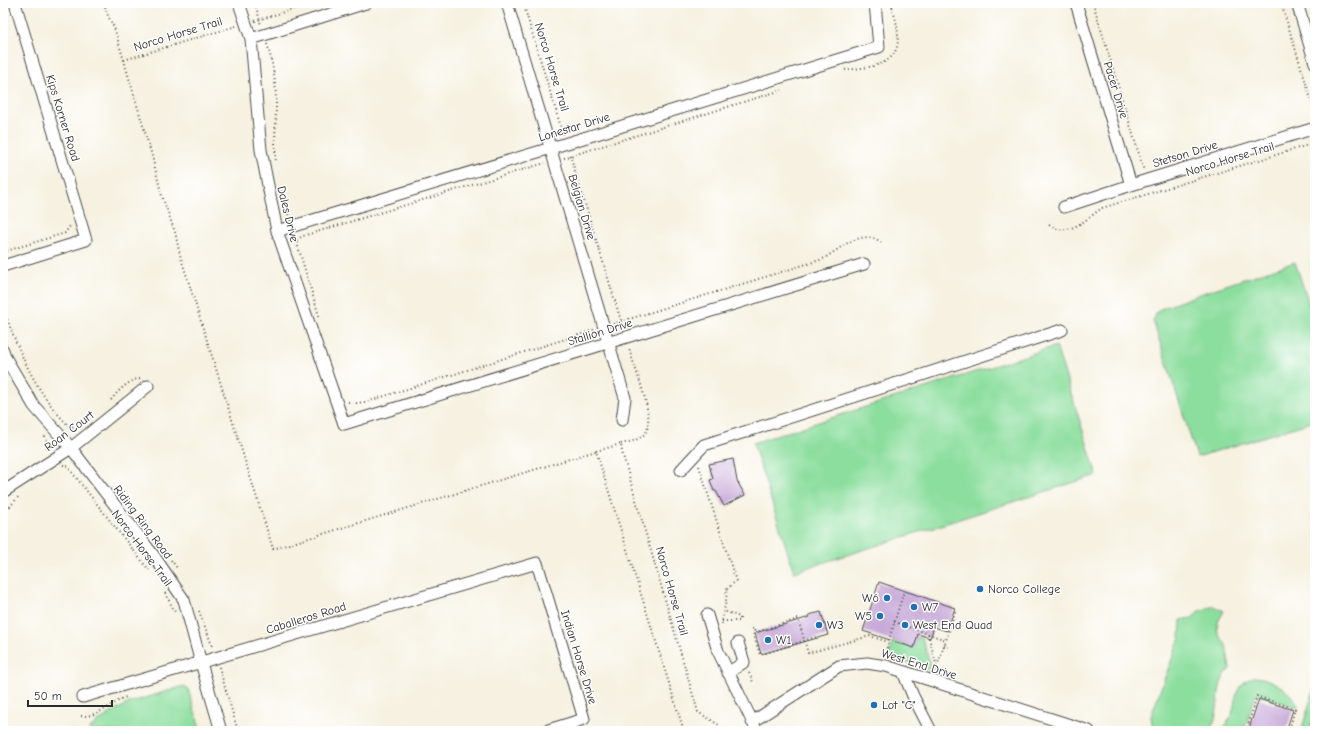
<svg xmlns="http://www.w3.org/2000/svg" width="1318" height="734" font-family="'Comic Neue',sans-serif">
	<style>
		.green { fill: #8cde9e; stroke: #5c8464 }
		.building { fill: #c8aad9 }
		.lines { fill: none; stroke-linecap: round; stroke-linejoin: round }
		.minor-casing { stroke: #494946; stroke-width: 13 }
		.path { stroke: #494946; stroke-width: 2; stroke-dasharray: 1 3; stroke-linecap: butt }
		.minor { stroke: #fff; stroke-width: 11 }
		.poi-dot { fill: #1f6fb2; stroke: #fff; stroke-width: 1.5 }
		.labels { text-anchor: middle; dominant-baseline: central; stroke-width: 3; stroke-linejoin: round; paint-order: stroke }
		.street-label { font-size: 12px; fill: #2b2b2b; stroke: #fff }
		.poi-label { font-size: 12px; fill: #2b2b2b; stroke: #fff; text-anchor: start }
	</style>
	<rect width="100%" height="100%" fill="#fff"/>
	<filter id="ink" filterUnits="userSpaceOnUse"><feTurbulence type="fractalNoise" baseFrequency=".025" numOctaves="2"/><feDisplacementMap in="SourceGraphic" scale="8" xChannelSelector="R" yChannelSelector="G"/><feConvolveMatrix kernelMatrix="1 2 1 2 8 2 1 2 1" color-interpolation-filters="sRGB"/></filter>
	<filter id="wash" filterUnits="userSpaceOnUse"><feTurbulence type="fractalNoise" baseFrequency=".012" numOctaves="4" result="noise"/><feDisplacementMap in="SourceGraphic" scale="16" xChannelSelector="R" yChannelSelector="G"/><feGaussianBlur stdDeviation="0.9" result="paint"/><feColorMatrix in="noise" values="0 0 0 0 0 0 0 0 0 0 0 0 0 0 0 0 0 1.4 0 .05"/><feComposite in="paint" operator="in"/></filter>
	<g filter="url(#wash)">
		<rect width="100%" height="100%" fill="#f6f1e0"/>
		<path class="green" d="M1295,262L1315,322V421L1197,457L1153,321L1158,310L1208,291Z
			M1056,346L1097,475L794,572L753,443Z
			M1214,606L1224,611L1218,622L1217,628L1219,635L1226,645L1230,669C1228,671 1225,674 1224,676C1215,692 1221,714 1210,729L1203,731L1156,730L1152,724L1151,716L1165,677L1180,638L1181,620L1192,618L1200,611Z
			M918,637L922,638L933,671L888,656L893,641L913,648Z
			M1253,677C1271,677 1290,690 1298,706V708L1256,694L1244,730L1222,731C1225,726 1230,720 1232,714C1237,696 1234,686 1253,677Z
			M184,686L188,689L201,731H90L89,729L106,716L129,703Z
			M1313,693L1315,694V715L1310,731H1301Z"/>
		<g id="blocks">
			<path class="building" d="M733,459L737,481L745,495L724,506L716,491H714L710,480L713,479L709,464Z
				M879,582L955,608L947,631L934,627L930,638L918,634L914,648L863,631Z
				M821,612L828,635L761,654L755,633L810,617L809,615Z
				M1259,699L1293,710L1286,731H1248Z"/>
		</g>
	</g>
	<g filter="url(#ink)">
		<use href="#blocks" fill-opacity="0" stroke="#494946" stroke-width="1"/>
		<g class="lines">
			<defs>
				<path id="minor" d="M239,3L251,39L261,150L277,231L344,424L864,264
					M507,3L625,398L622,420
					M1076,3L1131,185
					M1297,3L1315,63
					M251,39L366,3
					M1064,207L1131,185L1315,128
					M277,231L551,148L879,47L875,3
					M3,266L86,240L15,3
					M3,350L5,357L34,406L71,448L154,556L184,600L201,663L221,731
					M681,470L704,445L1062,330
					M3,492L71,448L148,386
					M707,615L718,651L757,731
					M903,672L913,696L931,731
					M728,673L744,662L738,643
					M83,697L537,563L584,719L545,731
					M752,722L839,666L867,663L886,666L1089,731"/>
			</defs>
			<use href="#minor" class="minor-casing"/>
			<path class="path" d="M104,3L108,16L114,27L152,156L162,196L175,232L180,255L273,549L596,451L684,731
				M255,3L261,25
				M523,3L563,134
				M1093,3L1144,171
				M1281,3L1315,112
				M255,21L313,3
				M267,44C273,63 276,84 276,103C276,123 274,143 276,163
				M124,60L236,26
				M845,70C858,68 873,68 884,62C907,51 896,21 891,3
				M570,155L623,327
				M564,158L782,90
				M281,191L289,217
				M1049,225C1069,238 1086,219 1102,208L1315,143
				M3,252L65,233L70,226
				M3,308C19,352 36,394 70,427L76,426L85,422
				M319,316L296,240L303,236L545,163
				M613,324L823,259C840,249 861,228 881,242
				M111,400C119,390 127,382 140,378
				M348,402L356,403L366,402L594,330
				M70,427L74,432
				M45,436L48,444L46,450
				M621,444C629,442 641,440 646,432C655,414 634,368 629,348
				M596,451L621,444L622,452L698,712L719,725L721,731
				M63,465L67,466L149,570
				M699,466L736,581L726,590C728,602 722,612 722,624
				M7,510L19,496
				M171,560L177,568
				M165,593L175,612
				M199,611L213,648
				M722,621H740V617L724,611
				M894,622L946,640L956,609
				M752,629L753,628L755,632
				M928,634L938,671
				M816,637L760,655L753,633L798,619L808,653L870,636L888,642
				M944,645L949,647
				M885,656L889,640L904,591
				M937,666L946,640
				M219,667L238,731
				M749,673L753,682
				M81,716C98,717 112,703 126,697
				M1246,731L1257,696L1295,709L1289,731"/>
			<use href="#minor" class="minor"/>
		</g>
	</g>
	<g class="poi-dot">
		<circle cx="980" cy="589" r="4"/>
		<circle cx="887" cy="598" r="4"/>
		<circle cx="914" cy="607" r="4"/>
		<circle cx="880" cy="616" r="4"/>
		<circle cx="819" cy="625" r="4"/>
		<circle cx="905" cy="625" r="4"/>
		<circle cx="768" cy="640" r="4"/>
		<circle cx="874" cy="705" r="4"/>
	</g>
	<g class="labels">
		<g class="street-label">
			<text transform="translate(178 34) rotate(-17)">Norco Horse Trail</text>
			<text transform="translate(552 67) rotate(73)">Norco Horse Trail</text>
			<text transform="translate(1116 90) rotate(73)">Pacer Drive</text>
			<text transform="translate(63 118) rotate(73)">Kips Korner Road</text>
			<text transform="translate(574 127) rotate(-17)">Lonestar Drive</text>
			<text transform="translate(1185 154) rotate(-17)">Stetson Drive</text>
			<text transform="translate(1230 159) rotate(-17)">Norco Horse Trail</text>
			<text transform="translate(582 207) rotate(73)">Belgian Drive</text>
			<text transform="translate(288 214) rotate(76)">Dales Drive</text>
			<text transform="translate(600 332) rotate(-17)">Stallion Drive</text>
			<text transform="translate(69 431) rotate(-37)">Roan Court</text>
			<text transform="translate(143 522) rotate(53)">Riding Ring Road</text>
			<text transform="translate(142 548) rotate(53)">Norco Horse Trail</text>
			<text transform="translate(672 591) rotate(74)">Norco Horse Trail</text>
			<text transform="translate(306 618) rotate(-17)">Caballeros Road</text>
			<text transform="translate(579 657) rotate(73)">Indian Horse Drive</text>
			<text transform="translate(919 664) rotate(17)">West End Drive</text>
		</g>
		<g class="poi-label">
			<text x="988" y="589">Norco College</text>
			<text x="879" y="598" text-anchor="end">W6</text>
			<text x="922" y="607">W7</text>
			<text x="872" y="616" text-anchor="end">W5</text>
			<text x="827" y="625">W3</text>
			<text x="913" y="625">West End Quad</text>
			<text x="776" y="640">W1</text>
			<text x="882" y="705">Lot "C"</text>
		</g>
	</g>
	<rect width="1318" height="734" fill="none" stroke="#fff" stroke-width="16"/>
	<path d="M28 700v6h84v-6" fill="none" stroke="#2b2b2b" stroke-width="2"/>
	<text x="34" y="700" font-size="12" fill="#2b2b2b" stroke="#ffffff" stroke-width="3" paint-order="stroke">50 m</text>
</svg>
